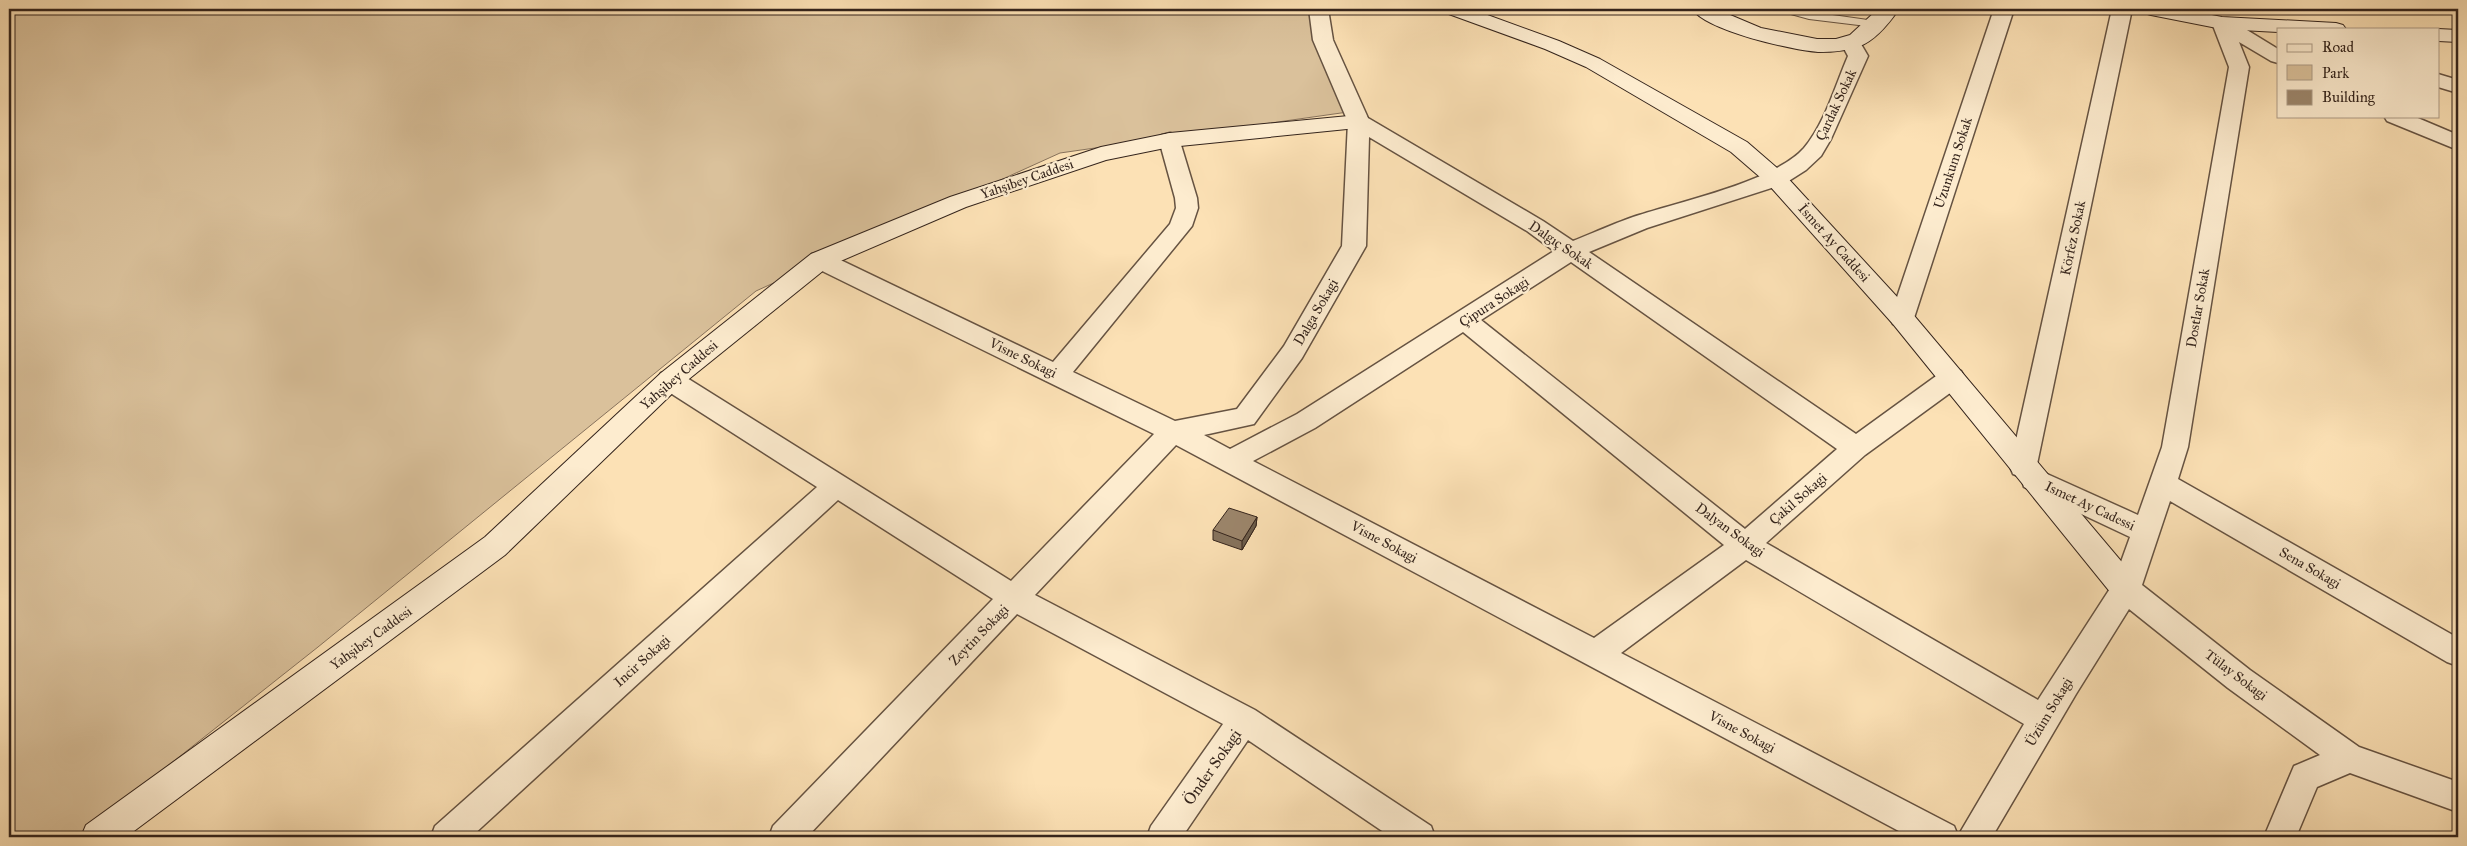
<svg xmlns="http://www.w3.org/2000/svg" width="2467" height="846" font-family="'IM FELL Great Primer',serif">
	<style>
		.green { fill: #dac19b; stroke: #87725c }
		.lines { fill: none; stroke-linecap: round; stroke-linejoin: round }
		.lane-casing { stroke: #665342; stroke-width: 2 }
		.street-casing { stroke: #665342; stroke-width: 3 }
		.secondary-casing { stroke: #34241c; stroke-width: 2 }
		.lane { fill: #fdeccf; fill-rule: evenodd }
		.street { fill: #fdeccf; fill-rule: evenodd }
		.secondary { fill: #fdeccf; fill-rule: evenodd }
		.wall { fill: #86735d; stroke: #34241c }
		.shaded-wall { fill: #6d5e4c; stroke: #34241c }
		.building { fill: #9c866c; stroke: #34241c }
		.labels { text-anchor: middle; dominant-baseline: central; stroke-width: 4.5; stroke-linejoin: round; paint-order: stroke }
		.street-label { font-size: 14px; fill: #34241c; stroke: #fdeccf }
		.near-street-label { font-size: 16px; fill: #34241c; stroke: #fdeccf }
	</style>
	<rect width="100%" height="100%" fill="#fce1b5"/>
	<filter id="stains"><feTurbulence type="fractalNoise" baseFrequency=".004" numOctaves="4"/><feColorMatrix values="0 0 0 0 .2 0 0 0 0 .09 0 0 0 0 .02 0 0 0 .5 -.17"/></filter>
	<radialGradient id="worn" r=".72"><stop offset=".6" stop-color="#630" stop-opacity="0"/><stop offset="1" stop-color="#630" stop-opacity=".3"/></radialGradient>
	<path class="green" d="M9,9H1318L1319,23L1355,111L1060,153L756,291L318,647L78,837H9Z"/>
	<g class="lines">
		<defs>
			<path id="lane" d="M1773,9H1790L1875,21L1880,24L1875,27L1809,19Z"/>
			<path id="street" d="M1309,9H1328L1333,40L1368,118L1543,221L1573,241C1593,233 1613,224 1633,217C1678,202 1774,182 1804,148C1825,123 1835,86 1848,56L1841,43L1844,39H1858L1868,56L1831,139L1821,156L1806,170L1784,184L1647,228L1589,252L1856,434L1943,371L1952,369L1961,371L1965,378L1961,385L1865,455L1766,543L2038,700L2113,584L2130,537L2024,487L2021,477L2013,474L2010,467L2112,9H2132L2036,469L2138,515L2162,447L2229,67L2212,23L2215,19H2229L2278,49V63L2271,61L2239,42L2249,67L2188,447L2178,479L2458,638V666L2447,662L2170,501L2142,585L2250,670L2359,747L2458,782V812L2350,773L2317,787L2296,837H2264L2294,766L2320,755L2228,688L2129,609L2076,694L1992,837H1910L1176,445L1035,595L1255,710L1431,826L1435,837H1391L1248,740L1182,837H1147L1151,826L1223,724L1017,614L807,837H769L773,826L993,599L838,500L471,837H431L435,826L817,487L661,387L657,380L661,373L670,371L679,373L1011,581L1154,434L812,266L808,260L812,254L820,252L828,254L1053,362L1170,224L1176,208L1175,198L1159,140L1162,135L1170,133L1178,135L1197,198L1198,208L1192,226L1073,372L1175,421L1237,409L1284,346L1342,246L1348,122L1313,40ZM1369,137L1527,231L1554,251L1297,414L1230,449L1204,435L1254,424L1302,358L1366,246ZM1571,262L1837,449L1745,529L1481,320ZM1463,332L1724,545L1594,638L1253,461L1315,428ZM1746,560L2024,724L1958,836L1954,826L1621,653Z
				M1994,9H2014L1914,318L1911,324L1902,327L1893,324L1890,318Z
				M2438,74L2458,80V93L2438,87Z
				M2384,116H2413L2458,135V150L2387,121Z"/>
			<path id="secondary" d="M1443,9H1471L1559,41L1600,59L1747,142L1784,174L1911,312L2137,580L2141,589L2137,598L2126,602L2115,598L1893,324L1768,184L1731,152L1586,67L1545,49L1446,13Z
				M1692,9H1716L1761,28L1817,39H1836L1850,35L1878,9H1899C1890,22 1876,40 1860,46C1847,51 1832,52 1818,52C1792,50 1707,31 1692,9Z
				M2141,9H2181L2222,17L2336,23L2343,25L2346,29H2278V32L2222,29L2151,15L2144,13Z
				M2438,29L2458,30V42L2438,41Z
				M1359,115L1367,117L1370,122L1367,127L1170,147L1106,160L966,207L829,266L679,387L505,555L126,837H81L86,825L485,537L661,373L811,254L950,197L1101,147L1170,133Z"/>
		</defs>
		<use href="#lane" class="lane-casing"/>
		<use href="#street" class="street-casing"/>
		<use href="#secondary" class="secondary-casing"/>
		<use href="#lane" class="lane"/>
		<use href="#street" class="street"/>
		<use href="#secondary" class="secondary"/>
	</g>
	<path class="wall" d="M1257,517L1256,526L1242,550L1213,540V530Z"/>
	<path class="shaded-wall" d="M1257,517L1256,526L1242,550V541Z"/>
	<path class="building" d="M1229,508L1257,517L1242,541L1213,530Z"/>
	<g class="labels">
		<g class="street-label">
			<text transform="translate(1836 105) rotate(-65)">Çardak Sokak</text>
			<text transform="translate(1953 163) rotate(-72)">Uzunkum Sokak</text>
			<text transform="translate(1027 179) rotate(-19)">Yahşibey Caddesi</text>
			<text transform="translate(2073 238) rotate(-78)">Körfez Sokak</text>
			<text transform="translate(1834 243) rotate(48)">İsmet Ay Caddesi</text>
			<text transform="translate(1561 245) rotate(34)">Dalgıç Sokak</text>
			<text transform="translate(1494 302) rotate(-33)">Çipura Sokagi</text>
			<text transform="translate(2198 308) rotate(-80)">Dostlar Sokak</text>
			<text transform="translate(1316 312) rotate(-60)">Dalga Sokagi</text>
			<text transform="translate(1023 358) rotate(26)">Visne Sokagi</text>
			<text transform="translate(679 375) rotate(-41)">Yahşibey Caddesi</text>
			<text transform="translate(1798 499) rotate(-41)">Çakil Sokagi</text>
			<text transform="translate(2090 506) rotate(25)">Ismet Ay Cadessi</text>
			<text transform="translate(1730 530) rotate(36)">Dalyan Sokagi</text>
			<text transform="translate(1384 542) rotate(28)">Visne Sokagi</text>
			<text transform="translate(2310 568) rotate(30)">Sena Sokagi</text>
			<text transform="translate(979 635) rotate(-46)">Zeytin Sokagi</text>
			<text transform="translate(371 638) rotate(-36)">Yahşibey Caddesi</text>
			<text transform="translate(642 661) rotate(-42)">Incir Sokagi</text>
			<text transform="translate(2236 675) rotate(37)">Tülay Sokagi</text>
			<text transform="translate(2049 712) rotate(-59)">Üzüm Sokagi</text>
			<text transform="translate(1742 732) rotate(28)">Visne Sokagi</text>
		</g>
		<g class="near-street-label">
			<text transform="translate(1212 767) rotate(-55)">Önder Sokagi</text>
		</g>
	</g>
	<rect width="2467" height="846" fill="none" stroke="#fce1b5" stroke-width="30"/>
	<rect x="10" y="10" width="2447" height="826" fill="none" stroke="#34241c" stroke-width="2.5"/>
	<rect x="15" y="15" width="2437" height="816" fill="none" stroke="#34241c"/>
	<rect x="2277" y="28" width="162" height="90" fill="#fdeccf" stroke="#ad9c87"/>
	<rect x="2287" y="44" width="25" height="8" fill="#fdeccf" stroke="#ad9c87"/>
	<text x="2322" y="52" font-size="15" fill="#34241c">Road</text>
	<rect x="2287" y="65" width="25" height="15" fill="#dac19b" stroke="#ad9c87"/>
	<text x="2322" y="78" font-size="15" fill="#34241c">Park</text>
	<rect x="2287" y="90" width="25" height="15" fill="#9c866c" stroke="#ad9c87"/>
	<text x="2322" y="102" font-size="15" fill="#34241c">Building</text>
	<rect width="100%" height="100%" filter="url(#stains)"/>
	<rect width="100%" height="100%" fill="url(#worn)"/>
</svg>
